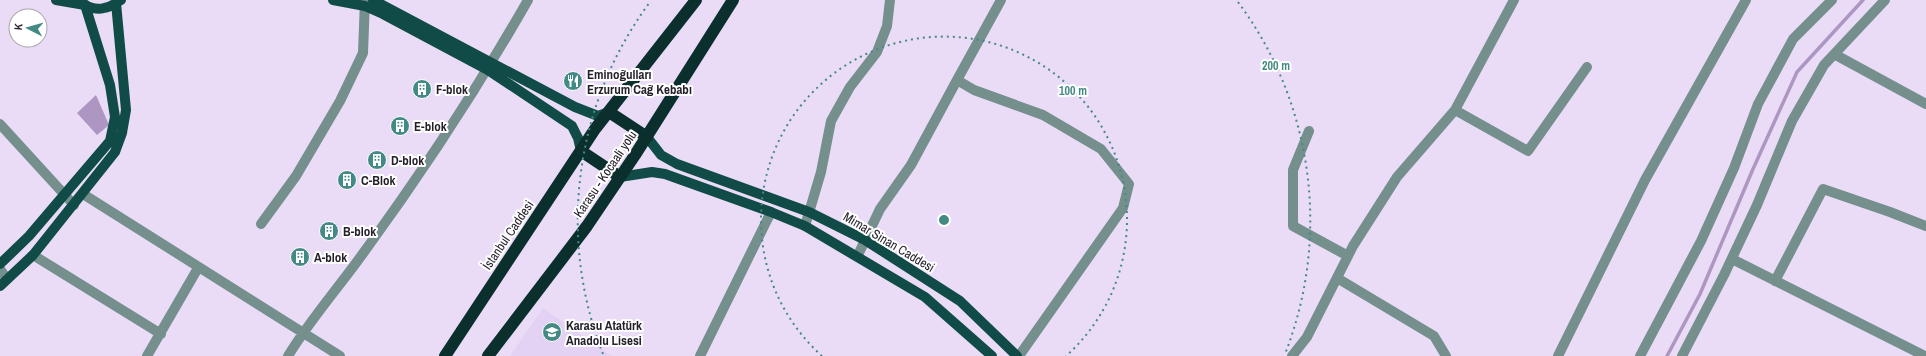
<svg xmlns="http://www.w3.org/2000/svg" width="1926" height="356" font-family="'Archivo Narrow',sans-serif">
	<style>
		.built { fill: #e4d2f4 }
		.water { fill: #ae96c3 }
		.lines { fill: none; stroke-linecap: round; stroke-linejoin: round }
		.stream { stroke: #ae96c3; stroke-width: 3.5 }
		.minor { stroke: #748f8c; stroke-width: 10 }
		.major { stroke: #114b47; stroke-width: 10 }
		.highway { stroke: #0b2f2c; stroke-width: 12 }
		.ring { fill: none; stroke: #448a84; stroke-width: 2; stroke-dasharray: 2 4 }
		.labels { text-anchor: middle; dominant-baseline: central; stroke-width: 4; stroke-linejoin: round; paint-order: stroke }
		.poi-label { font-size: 13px; font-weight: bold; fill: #241f29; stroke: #fff; text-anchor: start }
		.street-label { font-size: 13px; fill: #241f29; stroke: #fff }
		.centre { fill: #448a84; stroke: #fff; stroke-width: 2 }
		.ring-label { font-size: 12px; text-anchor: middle; font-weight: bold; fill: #448a84; stroke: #fff; stroke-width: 4; stroke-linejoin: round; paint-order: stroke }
	</style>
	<rect width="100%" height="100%" fill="#eadcf7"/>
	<path class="built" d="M543,308L612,356H510Z"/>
	<path class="water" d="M96,95L109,125L97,135L77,113Z"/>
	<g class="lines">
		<path class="stream" d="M1667,356L1700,294L1753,169L1797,72L1863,0"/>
		<path class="minor" d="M1834,54L1926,104
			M957,80L1001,0
			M1455,110L1528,151L1587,67
			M0,124L74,205
			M1309,131L1293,170V226L1348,256
			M83,194L340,356
			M261,224L296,176L340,101L363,53L365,0
			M805,226L821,172L831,121L850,87L877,52L887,26L890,0
			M33,255L161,334
			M858,255L880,209L911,165L957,80L974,90L1043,115L1101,149L1129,184L1123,208L1019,356
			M1732,259L1925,356
			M0,269L7,279
			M1337,278L1434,336L1446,356
			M1775,281L1823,189L1890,212L1926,226
			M147,356L198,268
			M288,356C308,323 333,294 356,263C418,179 476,91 528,0
			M700,356L771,212
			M1292,356L1307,337L1353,246L1397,177L1455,110L1514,0
			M1558,356L1645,180L1746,0
			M1640,356L1701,241L1734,168L1758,104L1793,39L1832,0
			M1682,356L1724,275L1757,205L1792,121L1824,65L1885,0"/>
		<path class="major" d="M333,0L365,6L383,14L488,70L572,126L578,138L581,151
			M373,0L575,107L598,116L609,112
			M83,3C93,12 110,10 119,0
			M647,137L661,155L677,164L809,212L865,240L960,301L1017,356
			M620,177L652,172L665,174L771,212L805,226L925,297L992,356
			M0,264L29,236L110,141L115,117L110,85L85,5L56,0
			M0,286L33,255L115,152L122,133L126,110L116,3L121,0"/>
		<path class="highway" d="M609,112L647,137
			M581,151L620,177
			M445,356L595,129L696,0
			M488,356L587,226L635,155L733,0"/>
	</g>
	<g class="ring">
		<path d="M822 356A183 183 0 1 1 1066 356"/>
		<path d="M603 354A366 366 0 0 1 650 2M1238 2A366 366 0 0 1 1285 354"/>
	</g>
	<defs>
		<symbol id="restaurant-disc" viewBox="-11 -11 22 22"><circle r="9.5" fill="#448a84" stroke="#fff"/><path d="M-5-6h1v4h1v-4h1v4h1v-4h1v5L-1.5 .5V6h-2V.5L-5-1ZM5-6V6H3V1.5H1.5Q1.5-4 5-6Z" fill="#fff"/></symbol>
		<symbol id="building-disc" viewBox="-11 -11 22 22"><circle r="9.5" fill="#448a84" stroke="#fff"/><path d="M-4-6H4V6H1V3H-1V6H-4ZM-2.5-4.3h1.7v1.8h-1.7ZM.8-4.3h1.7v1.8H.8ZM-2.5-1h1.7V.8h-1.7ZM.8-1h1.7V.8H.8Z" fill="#fff"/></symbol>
		<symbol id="school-disc" viewBox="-11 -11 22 22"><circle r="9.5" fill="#448a84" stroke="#fff"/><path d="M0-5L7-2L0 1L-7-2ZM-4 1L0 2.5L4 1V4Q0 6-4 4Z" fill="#fff"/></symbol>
	</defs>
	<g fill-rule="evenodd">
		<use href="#restaurant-disc" x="562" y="70" width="22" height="22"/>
		<use href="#building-disc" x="411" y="78" width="22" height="22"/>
		<use href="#building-disc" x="389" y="115" width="22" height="22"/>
		<use href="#building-disc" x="366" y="149" width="22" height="22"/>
		<use href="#building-disc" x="336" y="169" width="22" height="22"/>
		<use href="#building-disc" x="318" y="220" width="22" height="22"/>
		<use href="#building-disc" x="289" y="246" width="22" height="22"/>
		<use href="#school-disc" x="541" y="321" width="22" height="22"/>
	</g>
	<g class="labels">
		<g class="poi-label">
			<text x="587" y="74">Eminoğulları<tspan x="587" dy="15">Erzurum Cağ Kebabı</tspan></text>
			<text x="436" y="89">F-blok</text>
			<text x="414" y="126">E-blok</text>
			<text x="391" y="160">D-blok</text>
			<text x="361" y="180">C-Blok</text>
			<text x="343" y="231">B-blok</text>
			<text x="314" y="257">A-blok</text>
			<text x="566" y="325">Karasu Atatürk<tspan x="566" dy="15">Anadolu Lisesi</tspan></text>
		</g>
		<g class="street-label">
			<text transform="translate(605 174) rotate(-56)">Karasu - Kocaali yolu</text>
			<text transform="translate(508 235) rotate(-56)">İstanbul Caddesi</text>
			<text transform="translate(889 242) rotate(31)">Mimar Sinan Caddesi</text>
		</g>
	</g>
	<circle cx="944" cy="220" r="6" class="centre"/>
	<g class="ring-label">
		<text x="1276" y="70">200 m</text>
		<text x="1073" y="95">100 m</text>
	</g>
	<g transform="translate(28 28) rotate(276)"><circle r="19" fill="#ffffff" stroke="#a7a5a9"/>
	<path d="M0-3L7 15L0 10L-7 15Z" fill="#448a84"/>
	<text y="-6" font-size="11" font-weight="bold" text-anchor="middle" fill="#241f29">K</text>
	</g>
</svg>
